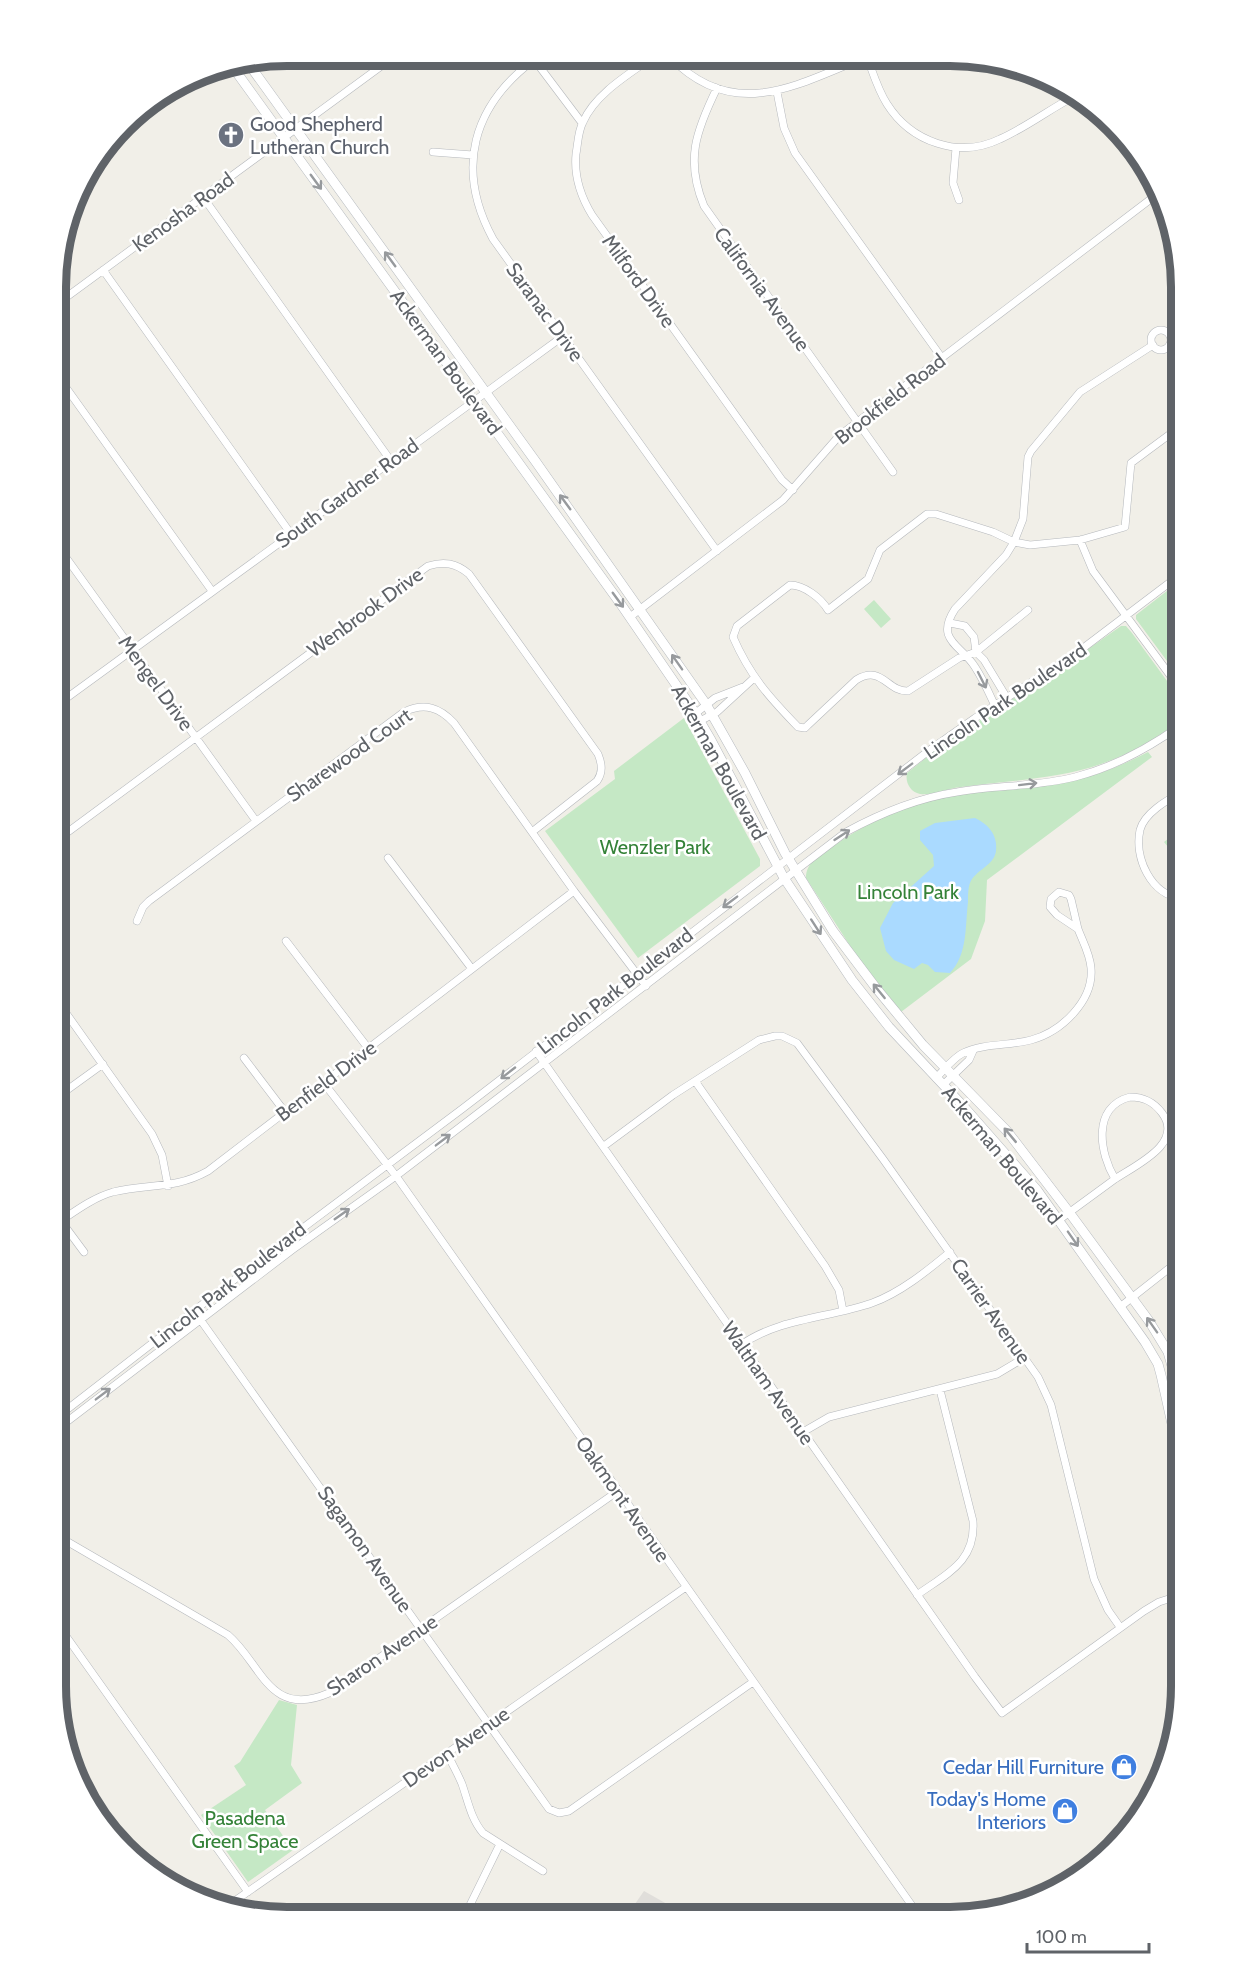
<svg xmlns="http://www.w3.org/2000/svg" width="1237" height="1973" font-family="Cabin,sans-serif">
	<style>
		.industrial { fill: #e0deda }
		.green { fill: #c5e8c5 }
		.water { fill: #aadaff }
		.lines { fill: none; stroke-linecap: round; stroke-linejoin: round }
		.street-casing { stroke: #b5b8bc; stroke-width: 8 }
		.secondary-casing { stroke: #b6babf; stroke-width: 10 }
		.street { stroke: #fff; stroke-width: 7 }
		.secondary { stroke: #fff; stroke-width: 9 }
		.oneway { stroke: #979a9d }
		.labels { text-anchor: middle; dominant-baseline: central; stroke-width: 5; stroke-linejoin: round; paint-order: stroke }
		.worship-label { font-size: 20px; fill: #5b616d; stroke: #fff; text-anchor: start }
		.street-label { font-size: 20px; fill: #5f6368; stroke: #fff }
		.park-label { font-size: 20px; fill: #348238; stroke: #fff }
		.shop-label { font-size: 20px; fill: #366cbe; stroke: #fff; text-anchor: end }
		.rim { fill: none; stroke: #5f6368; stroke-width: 8 }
	</style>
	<rect width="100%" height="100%" fill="#f1efe8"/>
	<path class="industrial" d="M644,1891L690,1917H626Z"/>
	<path class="green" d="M1181,580V680L1136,619V615Z
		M874,600L891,619L881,628L864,609Z
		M1121,626H1126L1132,633L1181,700V720C1157,738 1130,754 1101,764C1055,780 1008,780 961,787C948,788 933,796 920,794C910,792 905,782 907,773L942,745L1071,661Z
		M684,718L760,859V866L638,958L545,831L615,779L614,771Z
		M1148,752L1152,757L987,880L985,921L971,959L901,1012L856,955L806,878C806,862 819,856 831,848C870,819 917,800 966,794C1003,789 1040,789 1076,780C1101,774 1125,764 1148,752Z
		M1179,830L1181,833V863L1164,842Z
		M279,1700L297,1705L291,1765L302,1783L265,1810L293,1850L248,1882L201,1815L246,1785L234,1766L240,1762Z"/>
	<path class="water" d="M975,818C988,824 998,835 996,851C994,866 975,870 970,883C968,888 968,896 968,902C965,926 968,954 950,973L935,972L928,965L922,963L914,969L894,960L886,951L880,928L893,903L934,866L933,855L920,840V831L935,823Z"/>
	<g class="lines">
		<defs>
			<path id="street" d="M653,57C629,74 595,94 583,122C578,131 578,143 576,154C574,175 581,197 592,215L782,480L793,490
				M670,57C734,123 796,85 866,57
				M867,57C873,73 878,90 887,104C911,142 959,159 1000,139C1027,127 1051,108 1077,95
				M533,58L582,123
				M535,59C472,106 455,169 493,239L717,551
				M717,88C696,131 685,160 704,206L893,472
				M777,92L784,128L795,153L942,358
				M956,148L953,183L959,200
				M433,152L473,155
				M203,197L391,461
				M103,270L291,534
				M57,304L395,56
				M1151 340a10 10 0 1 1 20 0a10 10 0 1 1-20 0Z
				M1168,332L1181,320
				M57,375L212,591
				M1080,540L1093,571L1181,690
				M57,545L256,821
				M1028,610L976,652L959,658L908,691C887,692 882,664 856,680L808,725L805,728L798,727C769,697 750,676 733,637L737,626L790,585C804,585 821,598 828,610L868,579L880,550L927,514H936L993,532L1014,542L1030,545L1080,540L1125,527L1131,463L1181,426
				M630,617L783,500L839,436L1160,192
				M950,623L965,626L974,637L976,652L984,660L1007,698
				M57,705L562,337
				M995,706C989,693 983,679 975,667C962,645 934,641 955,609L1006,555L1014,542L1023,519L1028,457L1031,451L1080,392L1153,345
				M696,713L715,698L743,687
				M700,721L717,712L754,678
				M57,840L428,566C444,561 456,563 469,574L598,754C602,764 603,772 597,781L532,832
				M388,858L472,969
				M1059,892L1069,895L1071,899L1078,929L1057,915L1050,907L1051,899Z
				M1181,898C1151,895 1134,858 1140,830C1144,814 1167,799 1181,794
				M137,921L143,907L149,901L404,712C425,702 440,708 454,723L574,891L646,986
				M286,941L368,1048
				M56,999L152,1134L162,1155L168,1186
				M536,1051L975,1677L1002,1713L1144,1611L1159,1602L1181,1595
				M244,1058L285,1112
				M936,1078C944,1070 953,1058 963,1053C984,1043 1009,1046 1031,1040C1061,1032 1094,1001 1091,968C1090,954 1083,942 1078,929
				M695,1081L825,1266L839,1290L843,1311
				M323,1082L396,1176L920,1917
				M943,1085L969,1060L973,1051
				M1130,1097C1143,1097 1153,1101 1162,1113C1185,1143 1136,1165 1115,1179C1100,1154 1091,1107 1130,1097Z
				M56,1098L103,1064
				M604,1146L673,1095L759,1040L775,1036H782L797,1043L883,1159L1038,1377L1051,1405L1094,1579L1108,1610L1120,1627
				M1059,1220L1115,1179
				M61,1221L84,1252
				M56,1224C74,1212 92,1198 113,1192C148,1183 174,1190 208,1171L574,891
				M1120,1307L1181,1259
				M197,1315L549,1809L559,1813L569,1811L753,1682
				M741,1345C779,1318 829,1318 872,1303C900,1293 927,1271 950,1252
				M56,1418L248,1269L462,1109L931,749L975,718L1074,655L1181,574
				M56,1430L292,1250L396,1176L846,832C881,813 917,798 957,792C996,785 1036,787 1075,777C1114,767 1149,748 1181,725
				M803,1432L829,1417L997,1374L1024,1358
				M56,1535L228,1635C262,1664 269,1719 329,1693L618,1491
				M917,1595C946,1574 976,1562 973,1521L940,1390
				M56,1622L248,1892
				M447,1753C452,1764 458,1774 462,1784C468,1801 471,1819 483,1833L543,1871
				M470,1905L500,1844
				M226,1907L686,1587"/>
			<path id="secondary" d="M248,63L536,462L706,704L745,773L785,853L833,931L876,988L923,1045L1007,1131L1069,1212L1149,1321L1168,1352L1181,1398
				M232,66L620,603L694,711L711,740L784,878L852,980L889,1027L965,1108L1037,1190L1145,1342L1158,1364L1161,1375L1181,1464
				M119,133L199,73"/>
		</defs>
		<use href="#street" class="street-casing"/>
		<use href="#secondary" class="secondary-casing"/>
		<use href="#street" class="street"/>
		<use href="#secondary" class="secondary"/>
	</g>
	<defs><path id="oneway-shaft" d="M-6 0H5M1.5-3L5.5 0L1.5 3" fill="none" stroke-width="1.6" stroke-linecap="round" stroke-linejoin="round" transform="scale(1.5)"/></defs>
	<g class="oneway">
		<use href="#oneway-shaft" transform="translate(316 182) rotate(54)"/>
		<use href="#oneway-shaft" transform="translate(390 259) rotate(-126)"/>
		<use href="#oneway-shaft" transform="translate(565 502) rotate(-126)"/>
		<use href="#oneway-shaft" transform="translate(618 600) rotate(54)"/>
		<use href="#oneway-shaft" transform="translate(677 662) rotate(-125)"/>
		<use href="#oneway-shaft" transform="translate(982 680) rotate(63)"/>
		<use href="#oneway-shaft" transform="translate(905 769) rotate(143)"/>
		<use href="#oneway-shaft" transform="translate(1028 784) rotate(-7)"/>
		<use href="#oneway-shaft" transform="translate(842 835) rotate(-33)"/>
		<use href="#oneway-shaft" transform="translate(730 902) rotate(143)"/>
		<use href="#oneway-shaft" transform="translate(816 927) rotate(57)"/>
		<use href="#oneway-shaft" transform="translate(879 991) rotate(-129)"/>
		<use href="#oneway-shaft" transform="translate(508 1073) rotate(142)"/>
		<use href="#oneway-shaft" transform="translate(1010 1135) rotate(-130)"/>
		<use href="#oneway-shaft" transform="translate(443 1140) rotate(-37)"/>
		<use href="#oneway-shaft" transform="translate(342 1214) rotate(-35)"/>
		<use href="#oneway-shaft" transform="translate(1073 1239) rotate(55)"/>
		<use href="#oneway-shaft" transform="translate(1152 1325) rotate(-125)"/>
		<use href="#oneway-shaft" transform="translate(103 1394) rotate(-37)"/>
	</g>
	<defs>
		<symbol id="church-disc" viewBox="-11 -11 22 22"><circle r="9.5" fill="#6b7280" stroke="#fff"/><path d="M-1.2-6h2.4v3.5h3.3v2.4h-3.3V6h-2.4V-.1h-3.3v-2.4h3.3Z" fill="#fff"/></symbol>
		<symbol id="shop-disc" viewBox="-11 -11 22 22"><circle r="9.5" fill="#3f7fe0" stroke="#fff"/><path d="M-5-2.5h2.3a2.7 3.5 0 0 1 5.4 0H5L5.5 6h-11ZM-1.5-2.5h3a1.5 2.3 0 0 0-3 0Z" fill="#fff"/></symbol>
	</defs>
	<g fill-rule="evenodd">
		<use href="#church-disc" x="216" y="120" width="30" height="30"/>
		<use href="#shop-disc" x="1109" y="1752" width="30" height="30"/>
		<use href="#shop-disc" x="1050" y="1796" width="30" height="30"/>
	</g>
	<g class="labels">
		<g class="worship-label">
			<text x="250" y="124">Good Shepherd<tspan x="250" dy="23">Lutheran Church</tspan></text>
		</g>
		<g class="street-label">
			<text transform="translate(183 212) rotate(-36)">Kenosha Road</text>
			<text transform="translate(639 281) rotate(54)">Milford Drive</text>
			<text transform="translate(762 289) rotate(54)">California Avenue</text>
			<text transform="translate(545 312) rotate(54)">Saranac Drive</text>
			<text transform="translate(446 362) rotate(54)">Ackerman Boulevard</text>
			<text transform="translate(890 399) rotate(-38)">Brookfield Road</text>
			<text transform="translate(347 493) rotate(-36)">South Gardner Road</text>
			<text transform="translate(365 612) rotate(-36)">Wenbrook Drive</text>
			<text transform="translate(156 683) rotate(54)">Mengel Drive</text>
			<text transform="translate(1005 701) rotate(-34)">Lincoln Park Boulevard</text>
			<text transform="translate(349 755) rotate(-35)">Sharewood Court</text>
			<text transform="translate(719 762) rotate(61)">Ackerman Boulevard</text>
			<text transform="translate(615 991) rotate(-38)">Lincoln Park Boulevard</text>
			<text transform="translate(326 1081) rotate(-37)">Benfield Drive</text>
			<text transform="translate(1002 1155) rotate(50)">Ackerman Boulevard</text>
			<text transform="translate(228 1285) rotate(-38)">Lincoln Park Boulevard</text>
			<text transform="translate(991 1311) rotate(55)">Carrier Avenue</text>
			<text transform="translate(768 1383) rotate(55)">Waltham Avenue</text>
			<text transform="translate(623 1499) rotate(55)">Oakmont Avenue</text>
			<text transform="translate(365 1549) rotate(55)">Sagamon Avenue</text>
			<text transform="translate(382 1655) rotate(-34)">Sharon Avenue</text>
			<text transform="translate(456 1747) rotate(-35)">Devon Avenue</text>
		</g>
		<g class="park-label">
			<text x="655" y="847">Wenzler Park</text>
			<text x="908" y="892">Lincoln Park</text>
			<text x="245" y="1818">Pasadena<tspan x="245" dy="23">Green Space</tspan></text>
		</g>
		<g class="shop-label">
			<text x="1104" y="1767">Cedar Hill Furniture</text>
			<text x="1046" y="1799">Today's Home<tspan x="1046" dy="23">Interiors</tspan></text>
		</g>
	</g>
	<path d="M0 0H1237V1973H0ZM287 66H950A221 221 0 0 1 1171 287V1686A221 221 0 0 1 950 1907H287A221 221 0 0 1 66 1686V287A221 221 0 0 1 287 66Z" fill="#fff" fill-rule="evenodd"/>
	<path class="rim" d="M287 66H950A221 221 0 0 1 1171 287V1686A221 221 0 0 1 950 1907H287A221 221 0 0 1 66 1686V287A221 221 0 0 1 287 66Z"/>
	<path d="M1027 1943v9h122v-9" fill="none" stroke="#5f6368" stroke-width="3"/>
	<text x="1036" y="1943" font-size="18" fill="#5f6368" stroke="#ffffff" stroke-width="4.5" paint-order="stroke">100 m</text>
</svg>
